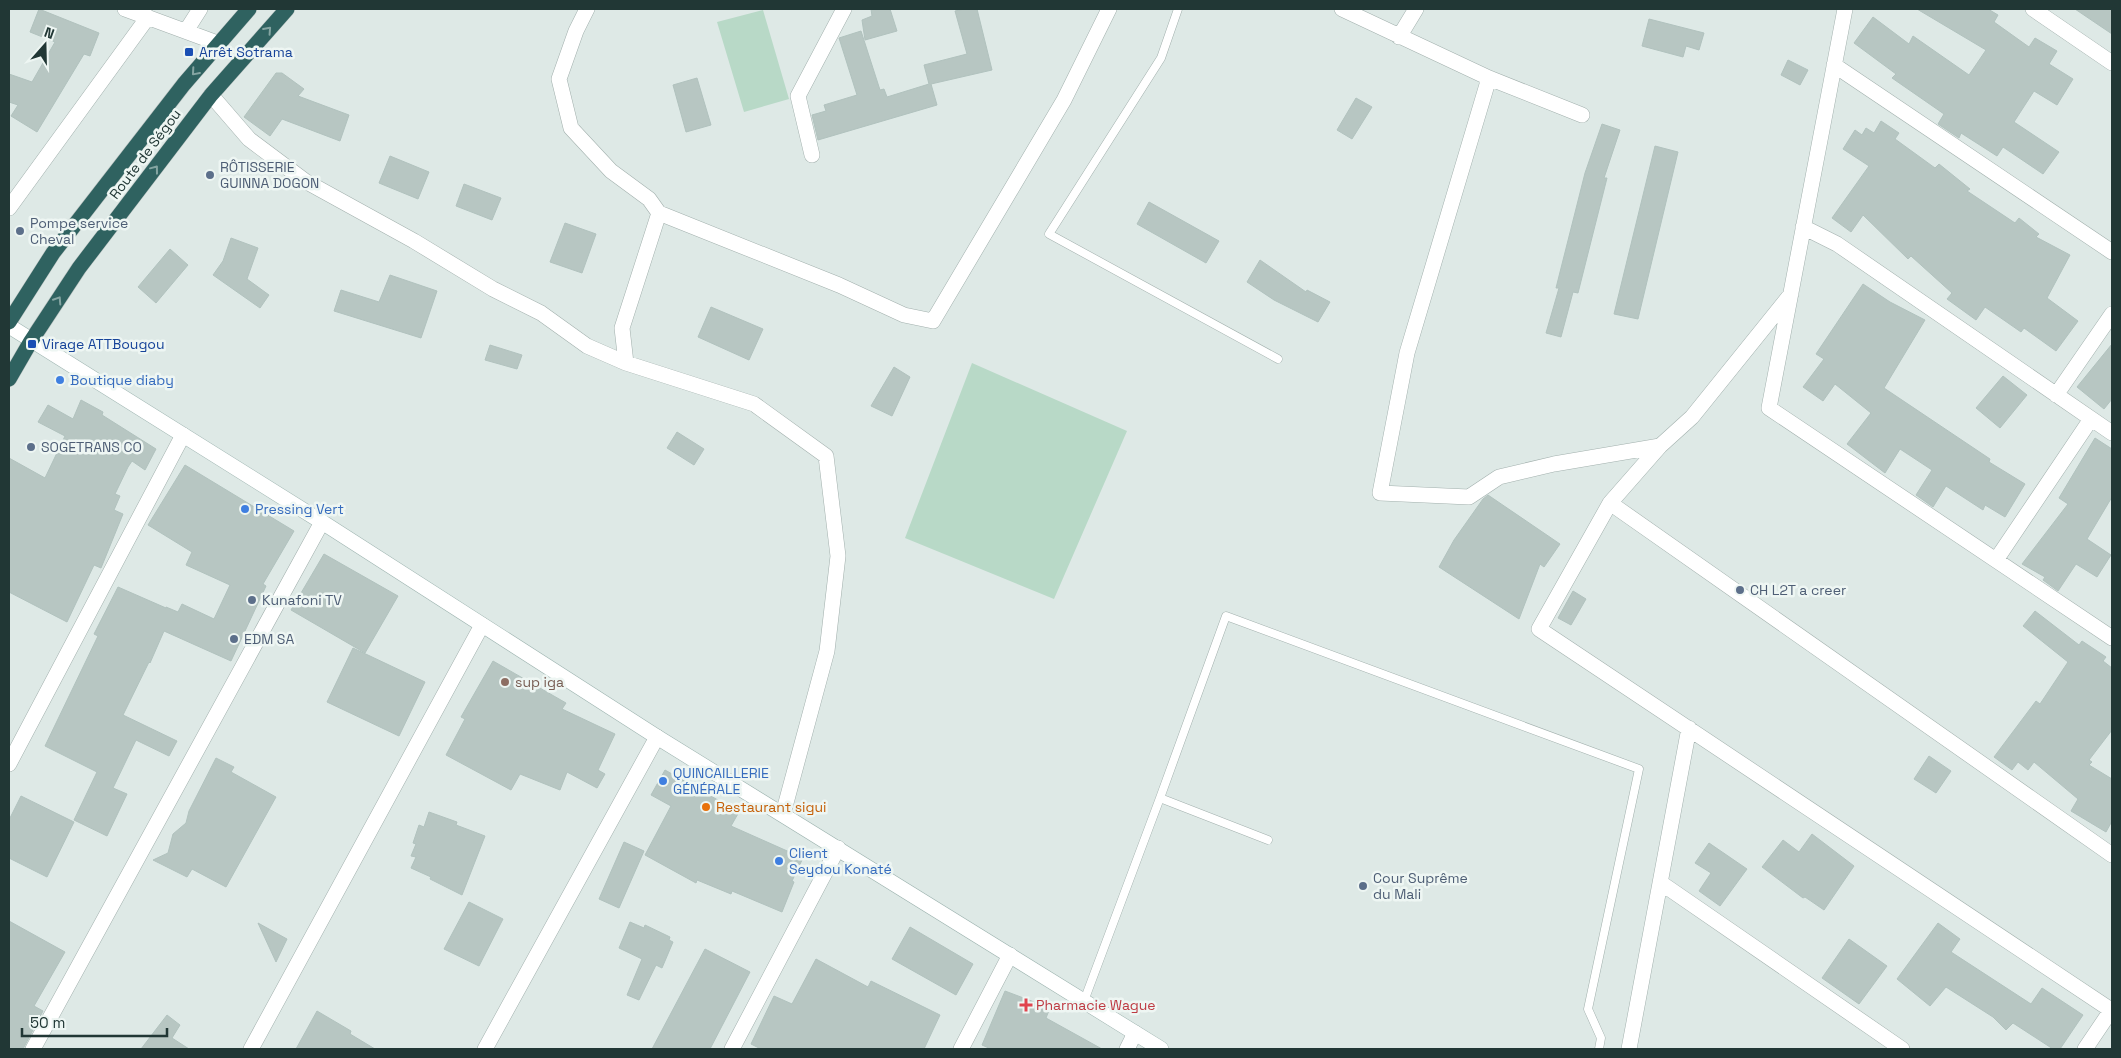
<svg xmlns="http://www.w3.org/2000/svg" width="2121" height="1058" font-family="'Space Grotesk',sans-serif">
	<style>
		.pitch { fill: #b8d9c7 }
		.building { fill: #b7c6c2; stroke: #b1c2be }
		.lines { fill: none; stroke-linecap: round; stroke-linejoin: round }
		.lane-casing { stroke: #a2b0ad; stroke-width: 9 }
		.street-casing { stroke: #a2b0ad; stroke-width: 16 }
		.secondary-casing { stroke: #9eb4b0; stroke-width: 16 }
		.highway-casing { stroke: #bcc3c2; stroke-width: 16 }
		.lane { stroke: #fff; stroke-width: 8 }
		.street { stroke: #fff; stroke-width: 15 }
		.secondary { stroke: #fff; stroke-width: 15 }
		.highway { stroke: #2f6260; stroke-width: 15 }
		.oneway { stroke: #85a5a2 }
		.transit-dot { fill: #1a4fb4; stroke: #eef6f3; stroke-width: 2 }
		.service-dot { fill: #5c6f8a; stroke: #eef6f3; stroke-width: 2 }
		.shop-dot { fill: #3f7fe0; stroke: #eef6f3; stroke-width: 2 }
		.education-dot { fill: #8d6e63; stroke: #eef6f3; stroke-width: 2 }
		.food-dot { fill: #e8710a; stroke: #eef6f3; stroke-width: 2 }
		.health-dot { fill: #e0444e; stroke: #eef6f3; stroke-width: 2 }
		.labels { text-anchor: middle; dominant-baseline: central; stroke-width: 5; stroke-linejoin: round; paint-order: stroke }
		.transit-label { font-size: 14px; fill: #164399; stroke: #eef6f3; text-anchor: start }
		.street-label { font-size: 14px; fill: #213735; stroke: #eef6f3 }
		.service-label { font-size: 14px; fill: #4e5e75; stroke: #eef6f3; text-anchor: start }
		.shop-label { font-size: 14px; fill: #366cbe; stroke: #eef6f3; text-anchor: start }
		.education-label { font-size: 14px; fill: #785e54; stroke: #eef6f3; text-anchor: start }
		.food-label { font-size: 14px; fill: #c56008; stroke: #eef6f3; text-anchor: start }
		.health-label { font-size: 14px; fill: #be3a42; stroke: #eef6f3; text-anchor: start }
	</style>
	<rect width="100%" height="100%" fill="#dee9e6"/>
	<path class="pitch" d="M763,10L789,99L744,112L717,22Z
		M972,363L1127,431L1054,599L905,538Z"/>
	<path class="building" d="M39,9L99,33L90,56L84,54L37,132L11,116L18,105L9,102V74L32,82L55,42L30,32Z
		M871,9H890L897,31L865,40L862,20L872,16Z
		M964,9H977L992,70L931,84L937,105L818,140L812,115L826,111L824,105L857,95L839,38L861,31L880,90L884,89L887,97L929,84L924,65L967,54L955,11Z
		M1917,9H1988L1998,15L1994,22L2029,47L2035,38L2057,51L2049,64L2073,79L2057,105L2034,91L2014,122L2059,152L2043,174L2003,147L1997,156L1961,133L1959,138L1938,124L1944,114L1892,78L1896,74L1854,43L1873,17L1909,44L1913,36L1969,75L1986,50Z
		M2075,9H2112V34Z
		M1649,19L1704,33L1699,50L1686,46L1683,57L1642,46Z
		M1788,60L1808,70L1800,85L1781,75Z
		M276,73H282L304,89L298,96L349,115L340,141L282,119L270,136L244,117Z
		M697,78L711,125L686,132L673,85Z
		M1356,98L1372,107L1352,139L1337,130Z
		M1881,121L1899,133L1895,139L1935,168L1939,164L1970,189L1967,191L2015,223L2019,218L2039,234L2036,237L2070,255L2047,298L2078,321L2056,351L2024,328L2021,332L1985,307L1976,320L1947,299L1952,293L1911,256L1908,259L1863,215L1851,232L1832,218L1869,166L1843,149L1855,130L1862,135L1866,128L1874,133Z
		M1602,124L1620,130L1604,178H1607L1578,293L1573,292L1561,337L1546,333L1559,288H1556L1585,173Z
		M1655,146L1678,152L1638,319L1614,314Z
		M390,156L429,172L418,199L379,183Z
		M464,184L501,198L492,220L456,206Z
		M1149,202L1219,241L1206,263L1137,224Z
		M565,223L596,234L582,273L550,262Z
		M231,238L258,248L247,279L269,295L260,308L213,275L223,261Z
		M170,249L188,265L156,303L138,287Z
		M1260,260L1306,292L1307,290L1330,302L1318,322L1274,300L1247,282Z
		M390,275L437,291L421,338L334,311L341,290L379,302Z
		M1863,284L1890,302L1925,320L1884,388L1990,459L1989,462L2025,484L2005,517L1985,505L1983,510L1946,486L1933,507L1916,495L1932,470L1900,449L1885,473L1847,444L1871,413L1835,384L1823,401L1803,387L1824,359L1816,354Z
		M711,307L763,329L749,360L698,337Z
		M2112,344V399L2104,409L2077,387Z
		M490,345L522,355L517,369L485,360Z
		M894,367L910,377L892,416L871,406Z
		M2003,376L2027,395L2000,428L1976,408Z
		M81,400L103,412L102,415L156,449L145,470L132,461L128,467L115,494L120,496L114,510L123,514L101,568L94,565L67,622L9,592V458L45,478L65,436L38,422L48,405L73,419Z
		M677,432L704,449L694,465L667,448Z
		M2095,438L2112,449V497L2087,539L2111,555L2097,577L2076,564L2058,591L2043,580L2045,577L2022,564L2068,504L2059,498Z
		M185,465L294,531L263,584L266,586L231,661L164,631L150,663L149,662L123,715L177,741L169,756L136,740L113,788L127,794L107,836L74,820L97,772L45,746L98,636L94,634L118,587L166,608V607L178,612L182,604L214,619L230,585L186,565L192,552L148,525Z
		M1488,495L1560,544L1544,567L1540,564L1519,619L1439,567L1454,540L1483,499Z
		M324,554L398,596L365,653L291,610Z
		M1573,591L1586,599L1571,625L1558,618Z
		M2035,611L2079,645L2082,641L2106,657L2103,661L2112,668V730L2089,760L2092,762L2089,765L2112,779V821L2106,832L2071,811L2078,799L2034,762L2028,770L2018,762L2012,770L1994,757L2036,701L2040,704L2068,662L2023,626Z
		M353,648L425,682L399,736L327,702Z
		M493,661L566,703L562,709L615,734L598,770L605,774L597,788L567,772L560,790L520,774L511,790L446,755L465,719L461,717Z
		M1929,756L1951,771L1936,793L1914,779Z
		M216,758L234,767L231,772L276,797L226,887L192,869L187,877L153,860L168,853L173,834L186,823L189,811Z
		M665,770L739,812L731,826L803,858L792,881L794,882L782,912L732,891L731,894L697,880L696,883L645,855L671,806L651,795Z
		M21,796L74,822L47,877L9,858V820Z
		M429,812L457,822L456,825L485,836L462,895L430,879L431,877L411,868L416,857L411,856L416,844L413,843L419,825L424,827Z
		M1812,834L1854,866L1824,910L1805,897L1803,898L1762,867L1783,840L1799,852Z
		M624,842L644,851L619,908L599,899Z
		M1709,843L1747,869L1720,906L1699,891L1711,873L1695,863Z
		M469,902L503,919L479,966L444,949Z
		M9,921L65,952L34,1006L43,1011L23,1049H9Z
		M630,922L644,928L645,925L670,937L669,940L673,942L662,968L656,965L639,1000L627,995L642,959L619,948Z
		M258,923L287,939L276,962Z
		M1938,923L1960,939L1951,952L2031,1004L2042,988L2083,1015L2060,1049H2053L2013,1023L2006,1030L1993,1017L1946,987L1930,1006L1897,979Z
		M910,927L973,964L956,995L892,959Z
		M1849,939L1887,966L1859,1004L1822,978Z
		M705,949L750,972L710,1049H652Z
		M816,959L868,987L871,981L940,1015L924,1049H761L751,1044L774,996L792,1004Z
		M1005,991L1050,1008L1046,1018L1102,1049H991L982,1045Z
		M317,1011L351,1031L350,1034L375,1049H296Z
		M167,1015L180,1025L172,1038L189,1049H141Z"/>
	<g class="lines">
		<defs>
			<path id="lane" d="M1178,9L1161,58L1049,234L1278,359
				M1160,798L1268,840
				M1084,1001L1160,798L1226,616L1639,769L1588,1009L1601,1038L1599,1049"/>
			<path id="street" d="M125,9L220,44
				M587,9L576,31L559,79L571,128L611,171L649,199L659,213L622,328L626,363
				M1342,9L1489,78L1582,115
				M1845,9L1769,408L2112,638
				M2033,9L2112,63
				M186,31L200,9
				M1399,37L1416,9
				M1834,65L2112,252
				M1489,78L1407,353L1380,493L1469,497L1499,477L1554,464L1660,446
				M211,95L249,139L305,181L414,241L493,289L541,313L587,346L626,363L754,404L826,456L838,556L827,651L783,814
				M812,155L798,96L844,9
				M9,208L148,17
				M659,213L839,285L904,315L933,321L1064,100L1109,9
				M1803,227L1837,244L2112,433
				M1791,294L1692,417L1660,446L1610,503L1539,629L2111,1010
				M2056,395L2112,314
				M1610,503L2112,855
				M1996,560L2091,419
				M9,764L183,435
				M1661,883L1902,1049
				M33,1049L322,522
				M251,1049L482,625
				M485,1049L657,737
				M732,1049L838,848
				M961,1049L1010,955
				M1127,1049L1135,1033
				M1629,1049L1689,728
				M2085,1049L2112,1009"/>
			<path id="secondary" d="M9,326L322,522L657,737L1161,1049"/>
			<path id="highway" d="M9,322L53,253L184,84L249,9
				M9,379L31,341L79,268L211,95L287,9"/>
		</defs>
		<use href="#lane" class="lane-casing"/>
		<use href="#street" class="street-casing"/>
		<use href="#secondary" class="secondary-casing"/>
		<use href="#highway" class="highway-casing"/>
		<use href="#lane" class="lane"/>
		<use href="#street" class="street"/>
		<use href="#secondary" class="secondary"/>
		<use href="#highway" class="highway"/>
	</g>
	<defs><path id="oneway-chevron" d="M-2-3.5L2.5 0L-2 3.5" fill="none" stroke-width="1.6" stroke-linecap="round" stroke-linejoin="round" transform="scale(1.25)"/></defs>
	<g class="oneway">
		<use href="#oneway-chevron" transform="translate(268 30) rotate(-48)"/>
		<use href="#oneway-chevron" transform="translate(195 72) rotate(131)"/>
		<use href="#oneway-chevron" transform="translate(155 169) rotate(-53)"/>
		<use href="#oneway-chevron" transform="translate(58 300) rotate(-57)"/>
	</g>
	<g class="transit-dot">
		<rect x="184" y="47" width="10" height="10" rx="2.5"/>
		<rect x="27" y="339" width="10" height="10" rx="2.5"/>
	</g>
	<g class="service-dot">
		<circle cx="210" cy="175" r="5"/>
		<circle cx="20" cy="231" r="5"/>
		<circle cx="31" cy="447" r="5"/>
		<circle cx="1740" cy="590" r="5"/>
		<circle cx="252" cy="600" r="5"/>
		<circle cx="234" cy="639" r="5"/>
		<circle cx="1363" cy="886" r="5"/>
	</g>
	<g class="shop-dot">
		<circle cx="60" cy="380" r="5"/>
		<circle cx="245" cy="509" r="5"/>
		<circle cx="663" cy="781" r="5"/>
		<circle cx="779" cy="861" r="5"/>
	</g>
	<circle class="education-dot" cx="505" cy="682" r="5"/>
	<circle class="food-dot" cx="706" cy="807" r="5"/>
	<path class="health-dot" d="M1023.5 997.5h5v5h5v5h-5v5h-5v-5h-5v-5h5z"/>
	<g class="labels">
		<g class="transit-label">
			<text x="199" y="52">Arrêt Sotrama</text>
			<text x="42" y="344">Virage ATTBougou</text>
		</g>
		<g class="street-label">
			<text transform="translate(145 154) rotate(-53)">Route de Ségou</text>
		</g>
		<g class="service-label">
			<text x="220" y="167">RÔTISSERIE<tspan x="220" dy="16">GUINNA DOGON</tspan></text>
			<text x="30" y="223">Pompe service<tspan x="30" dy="16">Cheval</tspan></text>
			<text x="41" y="447">SOGETRANS CO</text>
			<text x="1750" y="590">CH L2T a creer</text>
			<text x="262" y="600">Kunafoni TV</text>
			<text x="244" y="639">EDM SA</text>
			<text x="1373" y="878">Cour Suprême<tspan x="1373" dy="16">du Mali</tspan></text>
		</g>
		<g class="shop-label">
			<text x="70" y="380">Boutique diaby</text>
			<text x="255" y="509">Pressing Vert</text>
			<text x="673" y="773">QUINCAILLERIE<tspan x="673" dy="16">GÉNÉRALE</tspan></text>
			<text x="789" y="853">Client<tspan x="789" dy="16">Seydou Konaté</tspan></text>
		</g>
		<g class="education-label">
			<text x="515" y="682">sup iga</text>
		</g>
		<g class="food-label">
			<text x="716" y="807">Restaurant sigui</text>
		</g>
		<g class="health-label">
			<text x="1036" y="1005">Pharmacie Wague</text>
		</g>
	</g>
	<rect width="2121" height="1058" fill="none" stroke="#213735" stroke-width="20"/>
	<g transform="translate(45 45) rotate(20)" stroke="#eef6f3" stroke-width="4" paint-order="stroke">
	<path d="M0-4L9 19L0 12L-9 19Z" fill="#213735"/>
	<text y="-8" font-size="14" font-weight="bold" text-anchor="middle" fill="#213735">N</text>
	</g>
	<path d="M22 1028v8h145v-8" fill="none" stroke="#213735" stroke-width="2.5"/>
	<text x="30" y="1028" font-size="15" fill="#213735" stroke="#eef6f3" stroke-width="4" paint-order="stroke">50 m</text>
</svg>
